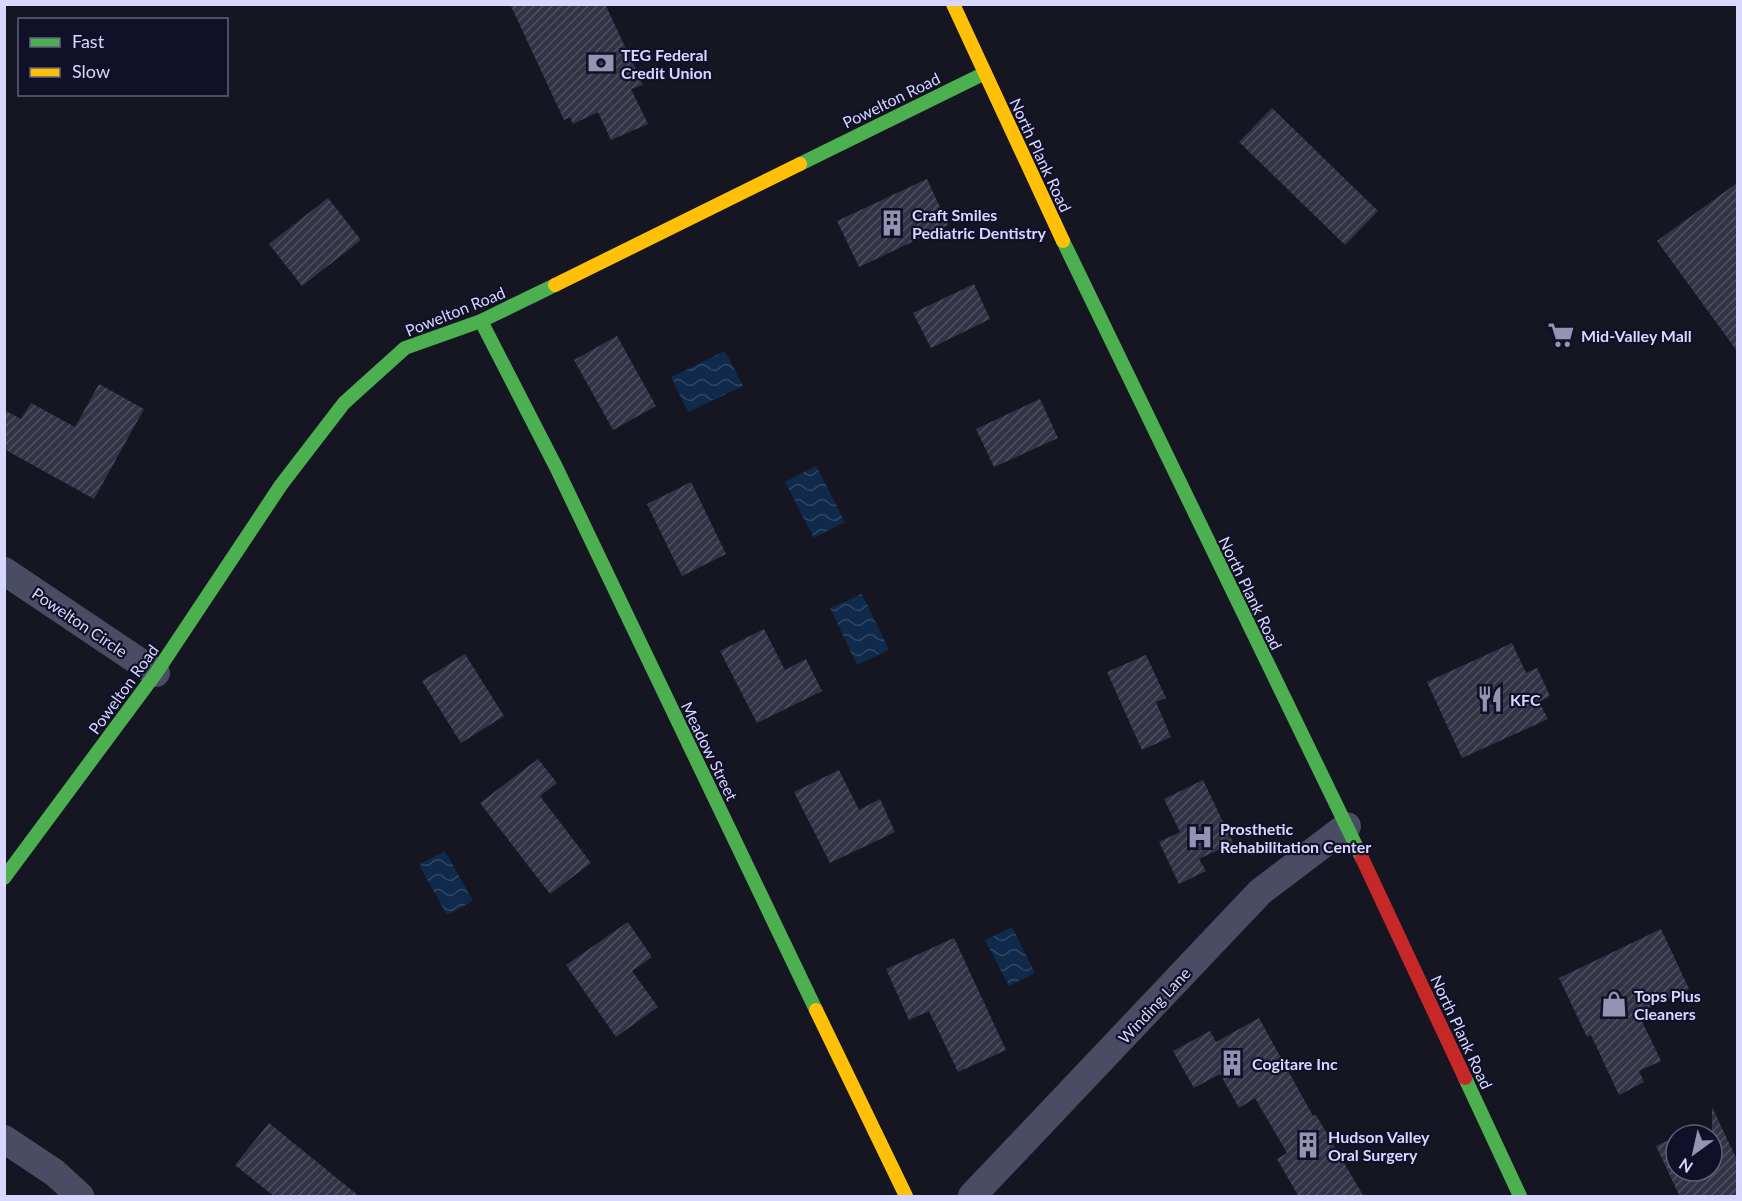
<svg xmlns="http://www.w3.org/2000/svg" width="1742" height="1201" viewBox="0 0 1742 1201" font-family="Lato,sans-serif">
	<style>
		.water { fill: url(#water-waves) }
		.building { fill: url(#building-hatch) }
		.lines { fill: none; stroke-linecap: round; stroke-linejoin: round }
		.street { stroke: #4a4c64; stroke-width: 28 }
		.fast { stroke: #4caf50; stroke-width: 14 }
		.slow { stroke: #ffc107; stroke-width: 14 }
		.jam { stroke: #c62828; stroke-width: 14 }
		.labels { text-anchor: middle; dominant-baseline: central; stroke-width: 4.5; stroke-linejoin: round; paint-order: stroke }
		.poi-label { font-size: 16px; font-weight: bold; fill: #d8d7ff; stroke: #111029; text-anchor: start }
		.street-label { font-size: 16px; fill: #d8d7ff; stroke: #111029 }
	</style>
	<defs>
		<pattern id="water-waves" width="16" height="10" patternUnits="userSpaceOnUse" patternTransform="scale(1.5)"><rect width="16" height="10" fill="#0f2a4a"/><path d="M0 5q4-4 8 0t8 0" fill="none" stroke="#314865"/></pattern>
		<pattern id="building-hatch" width="6" height="6" patternUnits="userSpaceOnUse" patternTransform="scale(1.5)"><rect width="6" height="6" fill="#343345"/><path d="M-1 1l2-2M0 6l6-6M5 7l2-2" fill="none" stroke="#515061"/></pattern>
	</defs>
	<rect width="100%" height="100%" fill="#161623"/>
	<g class="water">
		<polygon points="725,351 743,386 688,412 671,377"/>
		<polygon points="816,466 845,522 814,538 785,482"/>
		<polygon points="862,594 889,650 857,665 830,608"/>
		<polygon points="445,851 473,901 447,915 419,865"/>
		<polygon points="1012,927 1035,973 1009,986 985,940"/>
	</g>
	<g class="building">
		<polygon points="510,4 605,4 643,85 631,89 648,124 611,140 598,112 573,124 570,117 564,120"/>
		<polygon points="1272,108 1378,211 1345,245 1239,142"/>
		<polygon points="927,179 948,225 859,267 837,221"/>
		<polygon points="1737,183 1737,351 1657,241"/>
		<polygon points="328,198 361,240 302,286 269,244"/>
		<polygon points="974,284 990,319 931,348 913,313"/>
		<polygon points="617,336 656,406 613,430 574,360"/>
		<polygon points="99,384 144,409 94,499 4,449 4,410 21,419 31,403 75,427"/>
		<polygon points="1040,399 1058,438 994,467 976,429"/>
		<polygon points="691,482 726,554 682,576 647,504"/>
		<polygon points="764,629 785,670 806,659 822,691 757,723 720,651"/>
		<polygon points="1512,643 1526,673 1537,668 1550,696 1539,702 1548,719 1462,758 1427,682"/>
		<polygon points="465,654 504,716 461,743 422,681"/>
		<polygon points="1146,655 1166,698 1156,702 1171,737 1142,750 1107,672"/>
		<polygon points="538,759 557,783 540,796 591,863 550,894 480,803"/>
		<polygon points="839,770 859,810 880,799 895,832 830,863 794,792"/>
		<polygon points="1203,780 1233,843 1199,859 1206,871 1179,884 1159,842 1180,832 1164,799"/>
		<polygon points="628,922 652,957 632,971 658,1007 616,1037 566,965"/>
		<polygon points="1661,929 1689,989 1638,1013 1661,1061 1639,1071 1644,1082 1619,1095 1591,1035 1587,1037 1559,978"/>
		<polygon points="954,938 1006,1050 958,1072 929,1011 909,1020 886,969"/>
		<polygon points="1259,1018 1313,1116 1316,1115 1364,1197 1299,1197 1277,1159 1287,1153 1255,1098 1239,1108 1220,1074 1194,1088 1173,1051 1210,1031 1216,1042"/>
		<polygon points="1712,1107 1737,1160 1737,1197 1680,1197 1656,1146 1676,1137 1676,1171 1712,1171"/>
		<polygon points="269,1123 360,1197 275,1197 235,1165"/>
	</g>
	<g class="lines">
		<g class="street">
			<polyline points="4,571 156,673"/>
			<polyline points="4,1139 55,1173 80,1196"/>
			<polyline points="972,1196 1260,892 1347,826"/>
		</g>
		<g class="fast">
			<polyline points="800,164 985,73"/>
			<polyline points="1063,241 1362,858"/>
			<polyline points="481,321 556,467 816,1010"/>
			<polyline points="4,878 156,673 281,485 344,403 405,348 481,321 555,285"/>
			<polyline points="1465,1078 1520,1196"/>
		</g>
		<g class="slow">
			<polyline points="953,4 1063,241"/>
			<polyline points="555,285 800,164"/>
			<polyline points="816,1010 906,1196"/>
		</g>
		<polyline class="jam" points="1362,858 1465,1078"/>
	</g>
	<defs>
		<g id="bank-bare" transform="scale(2.07)"><path d="M-6-4H6V4H-6ZM0-2.3a2.3 2.3 0 1 0 0 4.6a2.3 2.3 0 1 0 0-4.6Z" fill="#9493b2" stroke="#111029" stroke-width="2.5" paint-order="stroke"/></g>
		<g id="building-bare" transform="scale(2.07)"><path d="M-4-6H4V6H1V3H-1V6H-4ZM-2.5-4.3h1.7v1.8h-1.7ZM.8-4.3h1.7v1.8H.8ZM-2.5-1h1.7V.8h-1.7ZM.8-1h1.7V.8H.8Z" fill="#9493b2" stroke="#111029" stroke-width="2.5" paint-order="stroke"/></g>
		<g id="supermarket-bare" transform="scale(2.07)"><path d="M-6-5.5h2.5l.6 2H6L4.5 2H-2.5L-4.4-4H-6ZM-1.5 3.2a1.3 1.3 0 1 0 .1 0ZM3 3.2a1.3 1.3 0 1 0 .1 0Z" fill="#9493b2" stroke="#111029" stroke-width="2.5" paint-order="stroke"/></g>
		<g id="restaurant-bare" transform="scale(2.07)"><path d="M-5-6h1v4h1v-4h1v4h1v-4h1v5L-1.5 .5V6h-2V.5L-5-1ZM5-6V6H3V1.5H1.5Q1.5-4 5-6Z" fill="#9493b2" stroke="#111029" stroke-width="2.5" paint-order="stroke"/></g>
		<g id="hospital-bare" transform="scale(2.07)"><path d="M-5-5h3v3.5h4V-5h3V5h-3V1.5h-4V5h-3Z" fill="#9493b2" stroke="#111029" stroke-width="2.5" paint-order="stroke"/></g>
		<g id="shop-bare" transform="scale(2.07)"><path d="M-5-2.5h2.3a2.7 3.5 0 0 1 5.4 0H5L5.5 6h-11ZM-1.5-2.5h3a1.5 2.3 0 0 0-3 0Z" fill="#9493b2" stroke="#111029" stroke-width="2.5" paint-order="stroke"/></g>
	</defs>
	<g fill-rule="evenodd">
		<use href="#bank-bare" x="601" y="63"/>
		<use href="#building-bare" x="892" y="223"/>
		<use href="#supermarket-bare" x="1561" y="335"/>
		<use href="#restaurant-bare" x="1490" y="699"/>
		<use href="#hospital-bare" x="1200" y="837"/>
		<use href="#shop-bare" x="1614" y="1004"/>
		<use href="#building-bare" x="1232" y="1063"/>
		<use href="#building-bare" x="1308" y="1145"/>
	</g>
	<g class="labels">
		<g class="poi-label">
			<text x="621" y="54">TEG Federal<tspan x="621" dy="18">Credit Union</tspan></text>
			<text x="912" y="214">Craft Smiles<tspan x="912" dy="18">Pediatric Dentistry</tspan></text>
			<text x="1581" y="335">Mid-Valley Mall</text>
			<text x="1510" y="699">KFC</text>
			<text x="1220" y="828">Prosthetic<tspan x="1220" dy="18">Rehabilitation Center</tspan></text>
			<text x="1634" y="995">Tops Plus<tspan x="1634" dy="18">Cleaners</tspan></text>
			<text x="1252" y="1063">Cogitare Inc</text>
			<text x="1328" y="1136">Hudson Valley<tspan x="1328" dy="18">Oral Surgery</tspan></text>
		</g>
		<g class="street-label">
			<text transform="translate(891 100) rotate(-26)">Powelton Road</text>
			<text transform="translate(1041 155) rotate(65)">North Plank Road</text>
			<text transform="translate(455 311) rotate(-22)">Powelton Road</text>
			<text transform="translate(1251 593) rotate(64)">North Plank Road</text>
			<text transform="translate(80 622) rotate(34)">Powelton Circle</text>
			<text transform="translate(123 689) rotate(-54)">Powelton Road</text>
			<text transform="translate(710 751) rotate(64)">Meadow Street</text>
			<text transform="translate(1154 1005) rotate(-47)">Winding Lane</text>
			<text transform="translate(1462 1032) rotate(65)">North Plank Road</text>
		</g>
	</g>
	<rect width="1742" height="1201" fill="none" stroke="#d8d7ff" stroke-width="12"/>
	<rect x="18" y="18" width="210" height="78" fill="#111029" stroke="#61607f" stroke-width="1.5"/>
	<rect x="30" y="38" width="30" height="9" fill="#4caf50" stroke="#61607f" stroke-width="1.5"/>
	<text x="72" y="48" font-size="18" fill="#d8d7ff">Fast</text>
	<rect x="30" y="68" width="30" height="9" fill="#ffc107" stroke="#61607f" stroke-width="1.5"/>
	<text x="72" y="78" font-size="18" fill="#d8d7ff">Slow</text>
	<g transform="translate(1694 1153) rotate(213)"><circle r="28" fill="#111029" stroke="#61607f" stroke-width="1.5"/>
	<path d="M0-4.5L10 22L0 15L-10 22Z" fill="#9493b2"/>
	<text y="-9" font-size="16" font-weight="bold" text-anchor="middle" fill="#d8d7ff">N</text>
	</g>
</svg>
